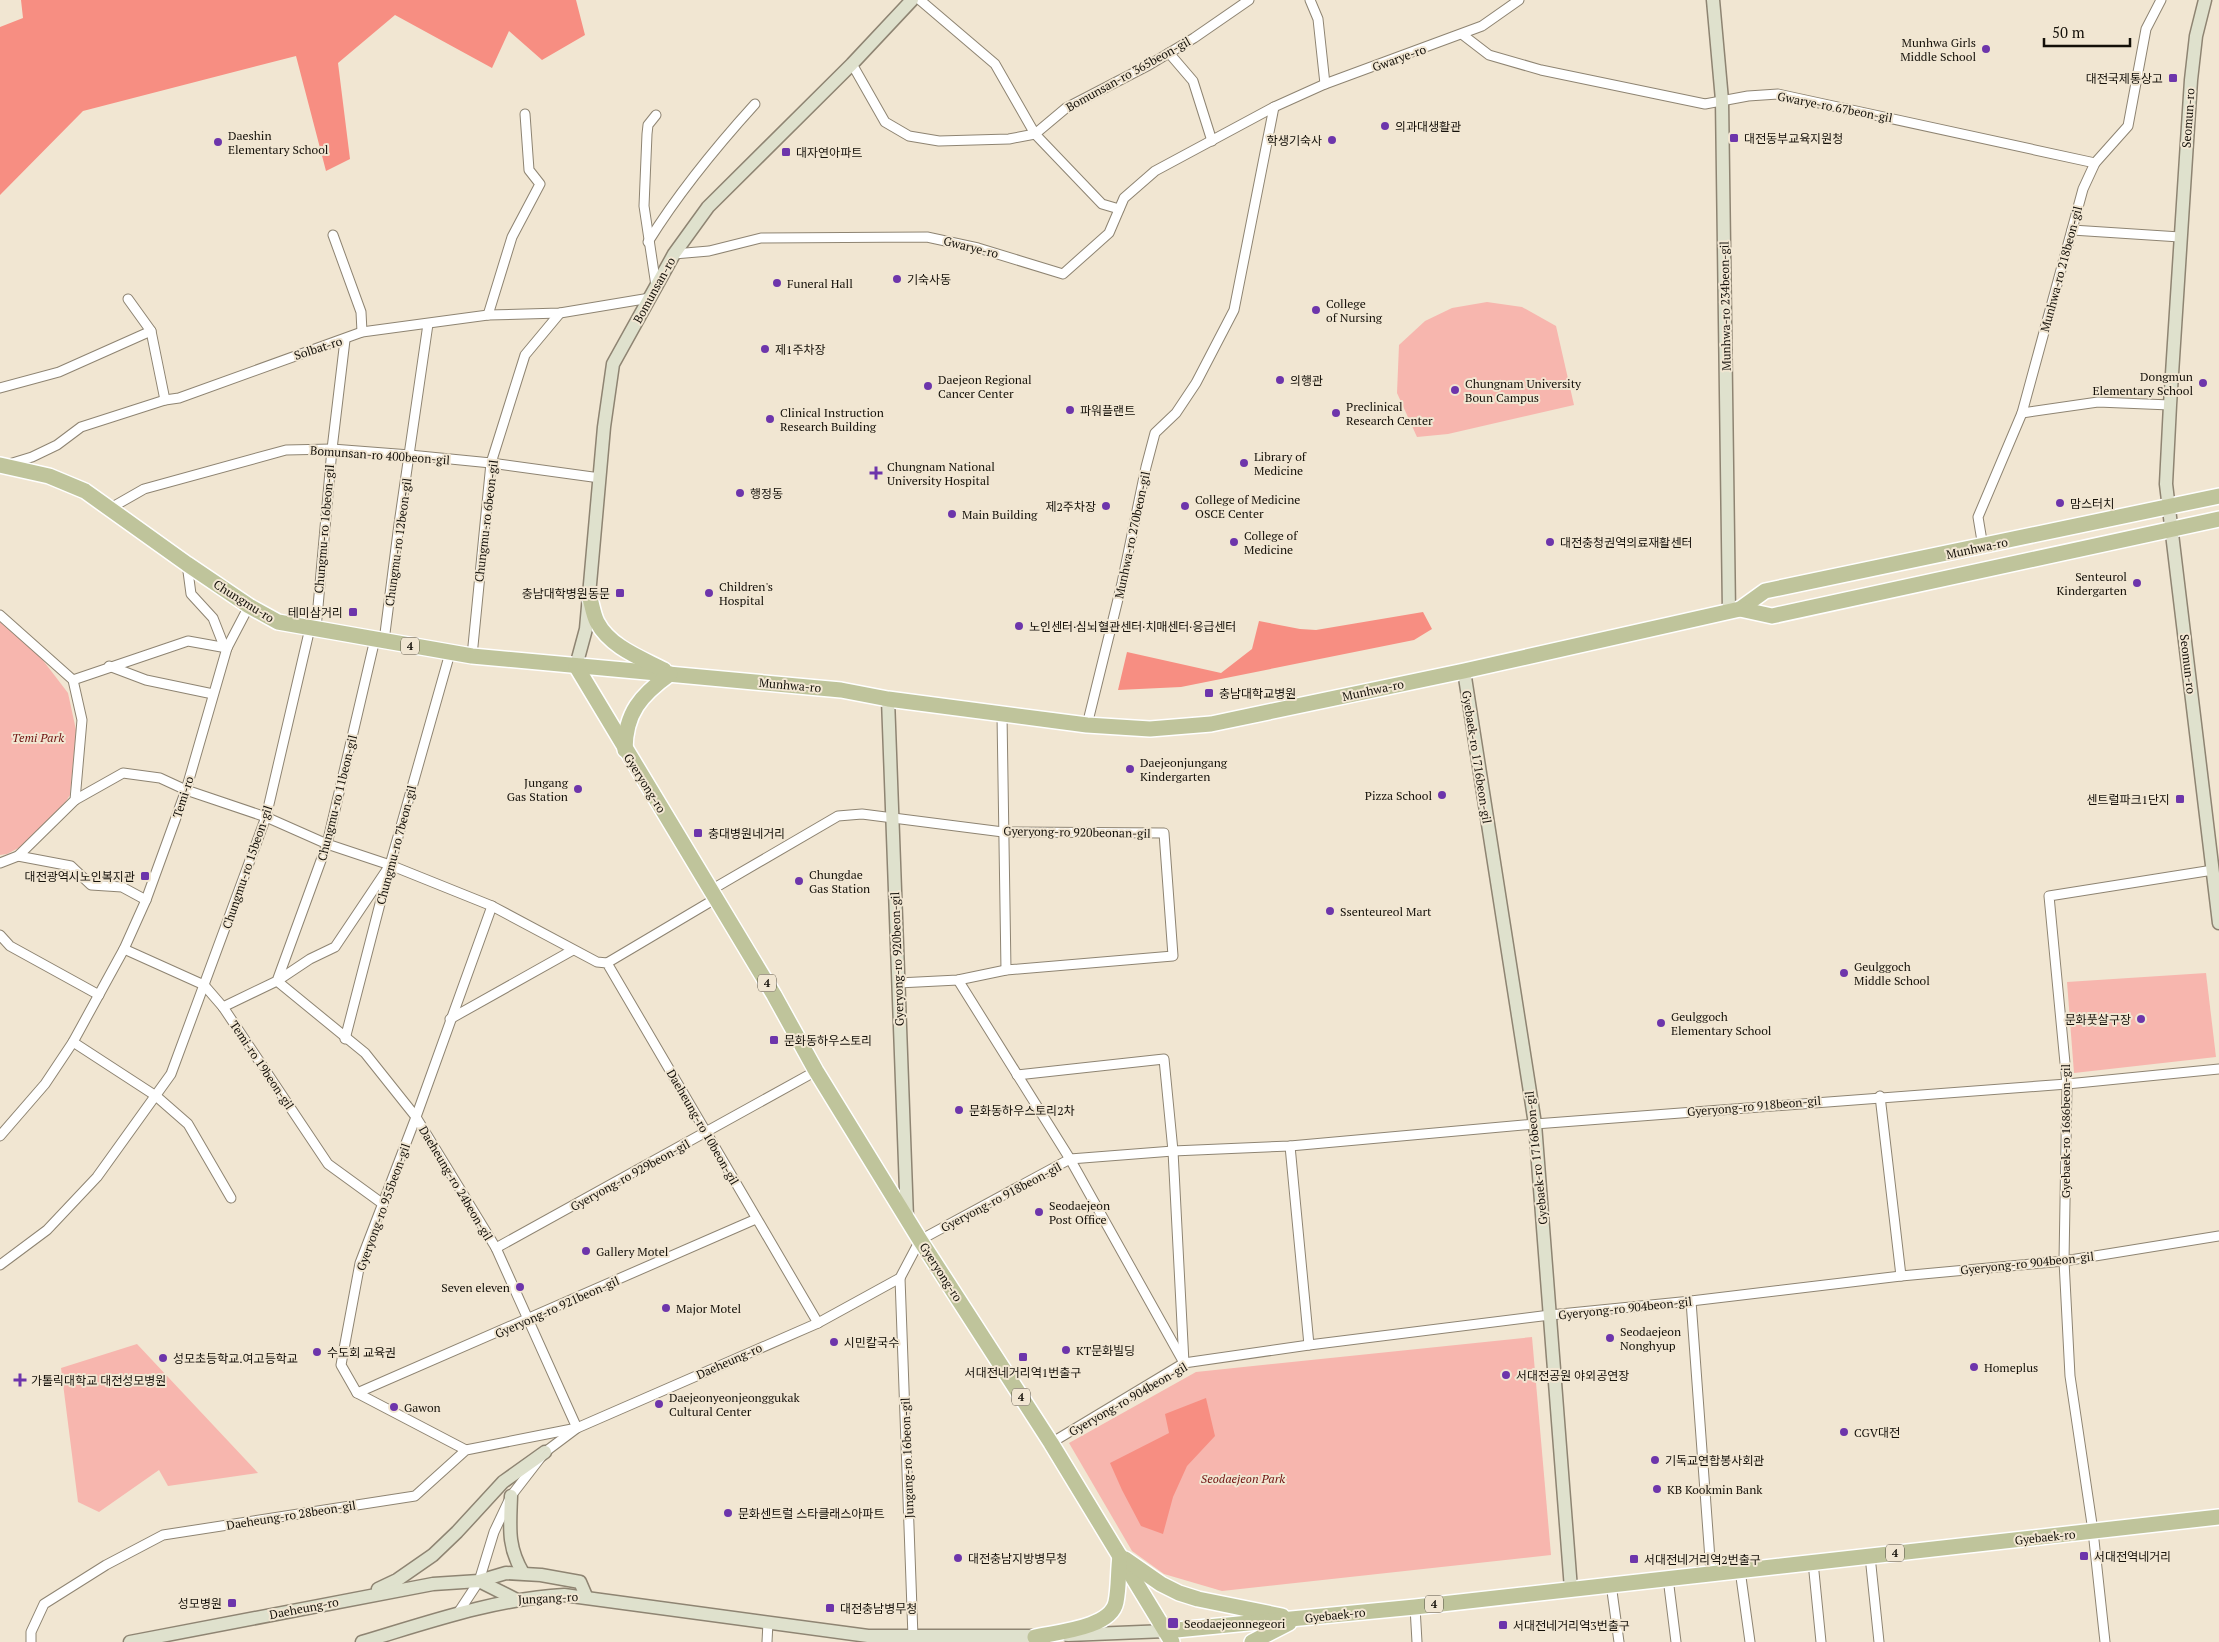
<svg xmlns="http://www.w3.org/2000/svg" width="2219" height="1642" viewBox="0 0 2219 1642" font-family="'PT Serif','Noto Sans KR',serif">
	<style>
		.green { fill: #f7b6ae }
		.forest { fill: #f78e82 }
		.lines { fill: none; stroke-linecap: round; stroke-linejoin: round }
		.street-casing { stroke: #8e8472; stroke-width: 11 }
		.secondary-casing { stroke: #8e8472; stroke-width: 15 }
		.primary-casing { stroke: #fff; stroke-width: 18 }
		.street { stroke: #fff; stroke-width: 9 }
		.secondary { stroke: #dfe1cd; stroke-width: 12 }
		.primary { stroke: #bfc49b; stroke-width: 15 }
		.poi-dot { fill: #6d35ab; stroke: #f1e6d2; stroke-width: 2 }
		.labels { text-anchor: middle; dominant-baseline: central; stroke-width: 4; stroke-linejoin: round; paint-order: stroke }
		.shield { fill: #f1e6d2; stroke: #565045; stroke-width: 1 }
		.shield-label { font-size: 11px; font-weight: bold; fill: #141009 }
		.poi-label { font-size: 12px; fill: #141009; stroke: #f1e6d2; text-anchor: start }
		.street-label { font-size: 12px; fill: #141009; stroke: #f1e6d2 }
		.park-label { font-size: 12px; font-style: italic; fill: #6f1210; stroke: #f1e6d2 }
	</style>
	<rect width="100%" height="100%" fill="#f1e6d2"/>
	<g class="green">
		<polygon points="1487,302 1522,307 1556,326 1574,405 1448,434 1417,437 1397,393 1399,345 1425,321 1452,308"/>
		<polygon points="0,620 32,646 68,693 76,730 70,795 45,834 7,854 0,855"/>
		<polygon points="2206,973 2216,1057 2074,1073 2067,982"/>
		<polygon points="1532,1337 1551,1555 1222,1591 1164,1574 1132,1551 1069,1443 1196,1372"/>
		<polygon points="137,1344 258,1473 168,1486 159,1470 99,1512 78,1502 61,1368"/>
	</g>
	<g class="forest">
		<polygon points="21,0 576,0 585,35 542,60 509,31 492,68 395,15 338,63 350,159 326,171 296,56 83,111 0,195 0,27 23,18"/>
		<polygon points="1423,612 1432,629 1414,640 1181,687 1118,690 1127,652 1221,673 1252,649 1259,621 1300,629 1316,630"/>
		<polygon points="1206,1398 1215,1436 1187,1466 1173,1497 1163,1534 1141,1526 1122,1490 1110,1463 1169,1433 1165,1414"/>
	</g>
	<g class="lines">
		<g class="street-casing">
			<g id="street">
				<polyline points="920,0 995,64 1035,134 1102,204 1119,209"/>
				<polyline points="1310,0 1318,19 1325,84"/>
				<polyline points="1463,35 1489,55 1541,70 1705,104 1748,96 1778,94 2095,163"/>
				<polyline points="1169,53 1193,81 1212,141"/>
				<polyline points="852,64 885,122 909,136 939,141 1009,139 1035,134 1066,108 1149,65 1194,38 1249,0"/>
				<polyline points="2072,230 2180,237"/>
				<polyline points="333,235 361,312 362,332"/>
				<path d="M648,242C679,192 716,147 755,104"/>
				<polyline points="674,254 709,251 761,238 927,237 978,248 1063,274 1109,233 1124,198 1155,171 1274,107 1325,84 1482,26 1519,0"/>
				<polyline points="656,286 644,206 647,134 648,125 656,115"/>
				<polyline points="128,299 151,331 165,400"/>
				<polyline points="488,315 512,237 540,184 529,170 525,114"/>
				<polyline points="0,388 59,372 151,331"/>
				<polyline points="2022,413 2098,402 2170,405"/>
				<polyline points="6,465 32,457 57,445 81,427 165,400 179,398 362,332 488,315 560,313 650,298"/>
				<polyline points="109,509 144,489 286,450 332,449 410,455 491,463 600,478"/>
				<polyline points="1983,547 1978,517 2022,413 2083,189 2095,163 2128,126 2146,29 2161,0"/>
				<polyline points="187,564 191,594 213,618 222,641 227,648"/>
				<polyline points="0,615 73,680 82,720 75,800 18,856 0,863"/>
				<polyline points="316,629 332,449 345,340"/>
				<polyline points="384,641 399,524 428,324"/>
				<polyline points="472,656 491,463 525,355 560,313"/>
				<polyline points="109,666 146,680 213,694"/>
				<polyline points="73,680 188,641 227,648"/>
				<polyline points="1002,715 1006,970"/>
				<polyline points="1087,725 1122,583 1146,467 1155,433 1176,413 1196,383 1234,310 1274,107"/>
				<polyline points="75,800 123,773 160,778 186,790 266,817 327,844 390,865 492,906 597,962 607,963 818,1323"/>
				<polyline points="18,856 71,866 91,885 122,887 146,900"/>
				<polyline points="711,890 838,816 862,814 1003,832 1164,833 1173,956 1006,970 958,980 898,983"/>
				<polyline points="0,935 10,946 99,995"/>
				<polyline points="124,949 204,985 223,1007 328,1164 383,1204"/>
				<polyline points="607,963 715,899"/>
				<polyline points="958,980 1070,1159 1183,1361"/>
				<polyline points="223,1007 277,981 327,844 375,639"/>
				<polyline points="450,1019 573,950"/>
				<polyline points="345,1039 390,865 450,653"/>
				<polyline points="73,1042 156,1096 188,1124 231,1198"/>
				<polyline points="1017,1075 1164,1059 1173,1151 1184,1363"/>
				<polyline points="1880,1096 1901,1276"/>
				<polyline points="0,1136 45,1084 73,1042 124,949 146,900 186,790 227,648 249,606"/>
				<polyline points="1290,1146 1309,1345"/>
				<polyline points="496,1248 816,1071"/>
				<polyline points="0,1265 47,1230 97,1177 171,1074 266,817 310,628"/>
				<polyline points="900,1278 913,1637"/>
				<polyline points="1691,1301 1711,1573"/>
				<polyline points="357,1393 756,1219"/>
				<polyline points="1051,1443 1184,1363 1309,1345 1550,1315 1691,1301 1901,1276 2064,1261 2219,1236"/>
				<polyline points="466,1450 357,1393 341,1365 360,1263 416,1117 492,906"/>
				<polyline points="1870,1556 1879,1642"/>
				<polyline points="1813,1562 1821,1642"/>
				<polyline points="1740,1570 1750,1642"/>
				<polyline points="1668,1578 1676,1642"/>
				<polyline points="1611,1584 1619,1642"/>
				<polyline points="1415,1607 1417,1642"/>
				<polyline points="458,1613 479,1581 494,1532 511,1496 545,1452 577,1428 818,1323 900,1278 920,1240 1070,1159 1173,1151 1290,1146 1535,1124 2067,1084 2219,1069"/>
				<polyline points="31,1642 31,1632 44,1604 106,1565 163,1535 415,1496 466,1450 577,1428 496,1248 416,1117 365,1053 277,981 310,959 335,947 390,865"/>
				<polyline points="767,1642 768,1622"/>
				<polyline points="2105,1642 2093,1531 2070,1376 2064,1261 2067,1084 2049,896 2213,870"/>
			</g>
		</g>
		<g class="secondary-casing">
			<g id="secondary">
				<polyline points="1713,0 1722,100 1729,612"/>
				<polyline points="2205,0 2196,36 2191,80 2170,405 2166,484 2219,923"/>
				<polyline points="576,666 586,629 604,427 613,364 674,254 708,207 852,64 912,0"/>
				<polyline points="1464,671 1535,1124 1571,1589"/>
				<polyline points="888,699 907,1218"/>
				<path d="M511,1496C510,1527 507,1546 523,1573"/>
				<polyline points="479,1581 506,1573 541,1575 580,1582 586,1596"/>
				<polyline points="378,1589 397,1580 433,1555 457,1532 503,1482 545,1452"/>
				<polyline points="1068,1635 1166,1631"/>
				<polyline points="130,1642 433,1584 479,1581 515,1599"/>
				<path d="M362,1642C429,1622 494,1599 564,1595L868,1636H1043"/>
			</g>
		</g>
		<g class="primary-casing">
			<g id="primary">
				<polyline points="0,465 49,476 85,491 187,564 249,606 278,622 472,656 841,690 888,699 1087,725 1150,729 1211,724 1464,671 1740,609 1765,591 2219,496"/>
				<path d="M589,595C592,604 593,614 597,622C610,647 641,658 664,670"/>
				<polyline points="1740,609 1772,616 2219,519"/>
				<polyline points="576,666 774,995 816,1071 920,1240 1051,1443 1172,1642"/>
				<path d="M625,750C625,713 641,695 670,674"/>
				<polyline points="1125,1559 1161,1584 1179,1593 1198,1599 1282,1616"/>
				<polyline points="1166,1631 1415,1607 2219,1517"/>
				<path d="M1035,1637C1057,1632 1111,1628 1116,1602C1119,1587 1118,1571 1120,1556"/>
				<polyline points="1252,1642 1289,1623"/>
			</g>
		</g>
		<use href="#street" class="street"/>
		<use href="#secondary" class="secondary"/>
		<use href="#primary" class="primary"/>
	</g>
	<g class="poi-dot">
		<circle cx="1986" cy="49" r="5"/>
		<rect x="2168" y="73" width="10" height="10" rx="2.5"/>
		<circle cx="1385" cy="126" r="5"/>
		<rect x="1729" y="133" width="10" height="10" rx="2.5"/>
		<circle cx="1332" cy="140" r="5"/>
		<circle cx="218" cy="142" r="5"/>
		<rect x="781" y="147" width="10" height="10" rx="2.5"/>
		<circle cx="897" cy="279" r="5"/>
		<circle cx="777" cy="283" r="5"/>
		<circle cx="1316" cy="310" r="5"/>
		<circle cx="765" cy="349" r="5"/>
		<circle cx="1280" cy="380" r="5"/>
		<circle cx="2203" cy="383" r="5"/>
		<circle cx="928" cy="386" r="5"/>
		<circle cx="1455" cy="390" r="5"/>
		<circle cx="1070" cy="410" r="5"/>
		<circle cx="1336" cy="413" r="5"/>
		<circle cx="770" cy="419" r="5"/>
		<circle cx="1244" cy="463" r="5"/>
		<path d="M873.5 465.5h5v5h5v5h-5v5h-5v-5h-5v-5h5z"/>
		<circle cx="740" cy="493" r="5"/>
		<circle cx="2060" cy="503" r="5"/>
		<circle cx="1106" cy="506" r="5"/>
		<circle cx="1185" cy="506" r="5"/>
		<circle cx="952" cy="514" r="5"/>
		<circle cx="1234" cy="542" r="5"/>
		<circle cx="1550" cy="542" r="5"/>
		<circle cx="2137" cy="583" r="5"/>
		<rect x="615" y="588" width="10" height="10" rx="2.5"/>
		<circle cx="709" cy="593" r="5"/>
		<rect x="348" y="607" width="10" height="10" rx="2.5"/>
		<circle cx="1019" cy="626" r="5"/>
		<rect x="1204" y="688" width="10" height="10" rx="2.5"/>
		<circle cx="1130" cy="769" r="5"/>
		<circle cx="578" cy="789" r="5"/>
		<circle cx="1442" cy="795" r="5"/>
		<rect x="2175" y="794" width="10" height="10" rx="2.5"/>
		<rect x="693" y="828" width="10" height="10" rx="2.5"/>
		<rect x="140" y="871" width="10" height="10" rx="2.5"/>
		<circle cx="799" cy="881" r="5"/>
		<circle cx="1330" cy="911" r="5"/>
		<circle cx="1844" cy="973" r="5"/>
		<circle cx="2141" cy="1019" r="5"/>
		<circle cx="1661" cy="1023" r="5"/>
		<rect x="769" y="1035" width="10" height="10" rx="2.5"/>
		<circle cx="959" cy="1110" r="5"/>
		<circle cx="1039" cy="1212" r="5"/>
		<circle cx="586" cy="1251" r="5"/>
		<circle cx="520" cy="1287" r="5"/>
		<circle cx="666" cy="1308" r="5"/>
		<circle cx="1610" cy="1338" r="5"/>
		<circle cx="834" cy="1342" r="5"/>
		<circle cx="1066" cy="1350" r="5"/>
		<circle cx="317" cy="1352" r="5"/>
		<rect x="1018" y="1352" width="10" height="10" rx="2.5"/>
		<circle cx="163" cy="1358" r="5"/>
		<circle cx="1974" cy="1367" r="5"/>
		<circle cx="1506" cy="1375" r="5"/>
		<path d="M17.5 1372.5h5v5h5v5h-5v5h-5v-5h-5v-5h5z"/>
		<circle cx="659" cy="1404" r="5"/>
		<circle cx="394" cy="1407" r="5"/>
		<circle cx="1844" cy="1432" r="5"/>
		<circle cx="1655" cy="1460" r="5"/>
		<circle cx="1657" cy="1489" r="5"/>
		<circle cx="728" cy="1513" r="5"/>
		<rect x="2079" y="1551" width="10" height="10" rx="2.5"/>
		<circle cx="958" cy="1558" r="5"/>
		<rect x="1629" y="1554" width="10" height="10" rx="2.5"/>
		<rect x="227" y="1598" width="10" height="10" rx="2.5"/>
		<rect x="825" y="1603" width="10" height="10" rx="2.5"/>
		<rect x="1167" y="1617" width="12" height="12" rx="2.5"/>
		<rect x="1498" y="1620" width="10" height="10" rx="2.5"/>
	</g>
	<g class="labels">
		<g class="shield">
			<rect x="401" y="637.5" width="18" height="17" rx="4"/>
			<rect x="758" y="974.5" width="18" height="17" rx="4"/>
			<rect x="1012" y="1388.5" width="18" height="17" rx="4"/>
			<rect x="1886" y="1544.5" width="18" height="17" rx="4"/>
			<rect x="1425" y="1595.5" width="18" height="17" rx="4"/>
		</g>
		<g class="shield-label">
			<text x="410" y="646">4</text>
			<text x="767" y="983">4</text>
			<text x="1021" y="1397">4</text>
			<text x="1895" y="1553">4</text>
			<text x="1434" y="1604">4</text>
		</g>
		<g class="poi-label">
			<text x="1976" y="42" text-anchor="end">Munhwa Girls<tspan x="1976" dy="14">Middle School</tspan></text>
			<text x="2163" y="78" text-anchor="end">대전국제통상고</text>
			<text x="1395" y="126">의과대생활관</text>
			<text x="228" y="135">Daeshin<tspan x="228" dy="14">Elementary School</tspan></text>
			<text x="1744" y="138">대전동부교육지원청</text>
			<text x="1322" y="140" text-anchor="end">학생기숙사</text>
			<text x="796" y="152">대자연아파트</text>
			<text x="907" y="279">기숙사동</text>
			<text x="787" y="283">Funeral Hall</text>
			<text x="1326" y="303">College<tspan x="1326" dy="14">of Nursing</tspan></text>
			<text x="775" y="349">제1주차장</text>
			<text x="2193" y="376" text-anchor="end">Dongmun<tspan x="2193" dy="14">Elementary School</tspan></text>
			<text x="938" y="379">Daejeon Regional<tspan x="938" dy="14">Cancer Center</tspan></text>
			<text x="1290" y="380">의행관</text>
			<text x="1465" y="383">Chungnam University<tspan x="1465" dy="14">Boun Campus</tspan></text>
			<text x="1346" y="406">Preclinical<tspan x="1346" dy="14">Research Center</tspan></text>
			<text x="1080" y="410">파워플랜트</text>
			<text x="780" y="412">Clinical Instruction<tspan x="780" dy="14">Research Building</tspan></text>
			<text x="1254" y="456">Library of<tspan x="1254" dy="14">Medicine</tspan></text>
			<text x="887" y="466">Chungnam National<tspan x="887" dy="14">University Hospital</tspan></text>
			<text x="750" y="493">행정동</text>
			<text x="1195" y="499">College of Medicine<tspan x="1195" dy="14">OSCE Center</tspan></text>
			<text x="2070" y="503">맘스터치</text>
			<text x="1096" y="506" text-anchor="end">제2주차장</text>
			<text x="962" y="514">Main Building</text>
			<text x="1244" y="535">College of<tspan x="1244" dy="14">Medicine</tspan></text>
			<text x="1560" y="542">대전충청권역의료재활센터</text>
			<text x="2127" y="576" text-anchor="end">Senteurol<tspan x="2127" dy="14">Kindergarten</tspan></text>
			<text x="719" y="586">Children's<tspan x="719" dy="14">Hospital</tspan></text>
			<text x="610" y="593" text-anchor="end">충남대학병원동문</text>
			<text x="343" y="612" text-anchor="end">테미삼거리</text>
			<text x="1029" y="626">노인센터·심뇌혈관센터·치매센터·응급센터</text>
			<text x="1219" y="693">충남대학교병원</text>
			<text x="1140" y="762">Daejeonjungang<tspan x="1140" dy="14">Kindergarten</tspan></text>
			<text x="568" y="782" text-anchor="end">Jungang<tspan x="568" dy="14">Gas Station</tspan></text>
			<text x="1432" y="795" text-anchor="end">Pizza School</text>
			<text x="2170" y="799" text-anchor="end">센트럴파크1단지</text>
			<text x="708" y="833">충대병원네거리</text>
			<text x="809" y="874">Chungdae<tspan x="809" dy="14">Gas Station</tspan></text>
			<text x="135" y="876" text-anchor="end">대전광역시노인복지관</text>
			<text x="1340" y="911">Ssenteureol Mart</text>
			<text x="1854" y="966">Geulggoch<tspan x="1854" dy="14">Middle School</tspan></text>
			<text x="1671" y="1016">Geulggoch<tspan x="1671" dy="14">Elementary School</tspan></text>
			<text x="2131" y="1019" text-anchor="end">문화풋살구장</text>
			<text x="784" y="1040">문화동하우스토리</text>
			<text x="969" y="1110">문화동하우스토리2차</text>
			<text x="1049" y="1205">Seodaejeon<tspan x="1049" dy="14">Post Office</tspan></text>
			<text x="596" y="1251">Gallery Motel</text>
			<text x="510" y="1287" text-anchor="end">Seven eleven</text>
			<text x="676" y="1308">Major Motel</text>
			<text x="1620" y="1331">Seodaejeon<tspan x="1620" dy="14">Nonghyup</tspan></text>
			<text x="844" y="1342">시민칼국수</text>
			<text x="1076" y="1350">KT문화빌딩</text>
			<text x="327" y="1352">수도회 교육권</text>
			<text x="173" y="1358">성모초등학교.여고등학교</text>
			<text x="1984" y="1367">Homeplus</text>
			<text x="1023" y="1372" text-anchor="middle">서대전네거리역1번출구</text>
			<text x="1516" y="1375">서대전공원 야외공연장</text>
			<text x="31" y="1380">가톨릭대학교 대전성모병원</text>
			<text x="669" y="1397">Daejeonyeonjeonggukak<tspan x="669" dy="14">Cultural Center</tspan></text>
			<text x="404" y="1407">Gawon</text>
			<text x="1854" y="1432">CGV대전</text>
			<text x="1665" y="1460">기독교연합봉사회관</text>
			<text x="1667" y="1489">KB Kookmin Bank</text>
			<text x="738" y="1513">문화센트럴 스타클래스아파트</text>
			<text x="2094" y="1556">서대전역네거리</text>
			<text x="968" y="1558">대전충남지방병무청</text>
			<text x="1644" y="1559">서대전네거리역2번출구</text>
			<text x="222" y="1603" text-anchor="end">성모병원</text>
			<text x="840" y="1608">대전충남병무청</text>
			<text x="1184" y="1623">Seodaejeonnegeori</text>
			<text x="1513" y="1625">서대전네거리역3번출구</text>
		</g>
		<g class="street-label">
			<text transform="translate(1399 58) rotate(-20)">Gwarye-ro</text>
			<text transform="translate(1128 74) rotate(-29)">Bomunsan-ro 365beon-gil</text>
			<text transform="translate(1835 107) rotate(11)">Gwarye-ro 67beon-gil</text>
			<text transform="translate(2188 118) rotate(-86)">Seomun-ro</text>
			<text transform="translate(971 247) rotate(14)">Gwarye-ro</text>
			<text transform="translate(2061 269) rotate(-75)">Munhwa-ro 218beon-gil</text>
			<text transform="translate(654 290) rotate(-61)">Bomunsan-ro</text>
			<text transform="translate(1725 306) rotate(-91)">Munhwa-ro 234beon-gil</text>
			<text transform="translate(318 348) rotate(-18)">Solbat-ro</text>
			<text transform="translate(380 455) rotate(4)">Bomunsan-ro 400beon-gil</text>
			<text transform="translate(486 521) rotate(-83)">Chungmu-ro 6beon-gil</text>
			<text transform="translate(324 529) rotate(-85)">Chungmu-ro 16beon-gil</text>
			<text transform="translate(1132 535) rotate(-78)">Munhwa-ro 270beon-gil</text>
			<text transform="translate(398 542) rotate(-82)">Chungmu-ro 12beon-gil</text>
			<text transform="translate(1977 548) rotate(-12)">Munhwa-ro</text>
			<text transform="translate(244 601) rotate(32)">Chungmu-ro</text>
			<text transform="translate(2188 664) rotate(83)">Seomun-ro</text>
			<text transform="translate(790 685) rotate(5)">Munhwa-ro</text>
			<text transform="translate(1373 690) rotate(-12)">Munhwa-ro</text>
			<text transform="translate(1477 757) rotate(81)">Gyebaek-ro 1716beon-gil</text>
			<text transform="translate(645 783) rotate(58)">Gyeryong-ro</text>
			<text transform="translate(183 797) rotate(-72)">Temi-ro</text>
			<text transform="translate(337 798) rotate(-76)">Chungmu-ro 11beon-gil</text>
			<text transform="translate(1077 832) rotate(1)">Gyeryong-ro 920beonan-gil</text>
			<text transform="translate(396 845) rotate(-75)">Chungmu-ro 7beon-gil</text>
			<text transform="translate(247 867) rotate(-71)">Chungmu-ro 15beon-gil</text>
			<text transform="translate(897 959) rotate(-92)">Gyeryong-ro 920beon-gil</text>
			<text transform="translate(262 1065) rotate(56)">Temi-ro 19beon-gil</text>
			<text transform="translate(1754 1106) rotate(-5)">Gyeryong-ro 918beon-gil</text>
			<text transform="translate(703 1127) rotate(60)">Daeheung-ro 10beon-gil</text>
			<text transform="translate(2065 1131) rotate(-90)">Gyebaek-ro 1686beon-gil</text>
			<text transform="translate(1536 1158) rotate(-96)">Gyebaek-ro 1716beon-gil</text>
			<text transform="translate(630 1175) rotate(-29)">Gyeryong-ro 929beon-gil</text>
			<text transform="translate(456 1183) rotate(59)">Daeheung-ro 24beon-gil</text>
			<text transform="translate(1001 1197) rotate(-28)">Gyeryong-ro 918beon-gil</text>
			<text transform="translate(383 1207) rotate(-70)">Gyeryong-ro 955beon-gil</text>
			<text transform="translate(2027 1263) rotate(-6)">Gyeryong-ro 904beon-gil</text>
			<text transform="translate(941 1272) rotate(57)">Gyeryong-ro</text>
			<text transform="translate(557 1307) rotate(-24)">Gyeryong-ro 921beon-gil</text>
			<text transform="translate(1625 1308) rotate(-6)">Gyeryong-ro 904beon-gil</text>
			<text transform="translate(729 1361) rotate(-24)">Daeheung-ro</text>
			<text transform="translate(1128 1399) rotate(-30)">Gyeryong-ro 904beon-gil</text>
			<text transform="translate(907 1458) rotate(-92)">Jungang-ro 16beon-gil</text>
			<text transform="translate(291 1515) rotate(-9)">Daeheung-ro 28beon-gil</text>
			<text transform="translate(2045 1537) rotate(-6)">Gyebaek-ro</text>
			<text transform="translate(548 1598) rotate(-3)">Jungang-ro</text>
			<text transform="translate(304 1608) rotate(-11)">Daeheung-ro</text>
			<text transform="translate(1335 1615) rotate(-6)">Gyebaek-ro</text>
		</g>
		<g class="park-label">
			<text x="38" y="737">Temi Park</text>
			<text x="1243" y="1478">Seodaejeon Park</text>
		</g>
	</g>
	<path d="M2044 38v8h86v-8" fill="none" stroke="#141009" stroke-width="2.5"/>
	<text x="2052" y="38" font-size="15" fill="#141009" stroke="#f1e6d2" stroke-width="4" paint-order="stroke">50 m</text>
</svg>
